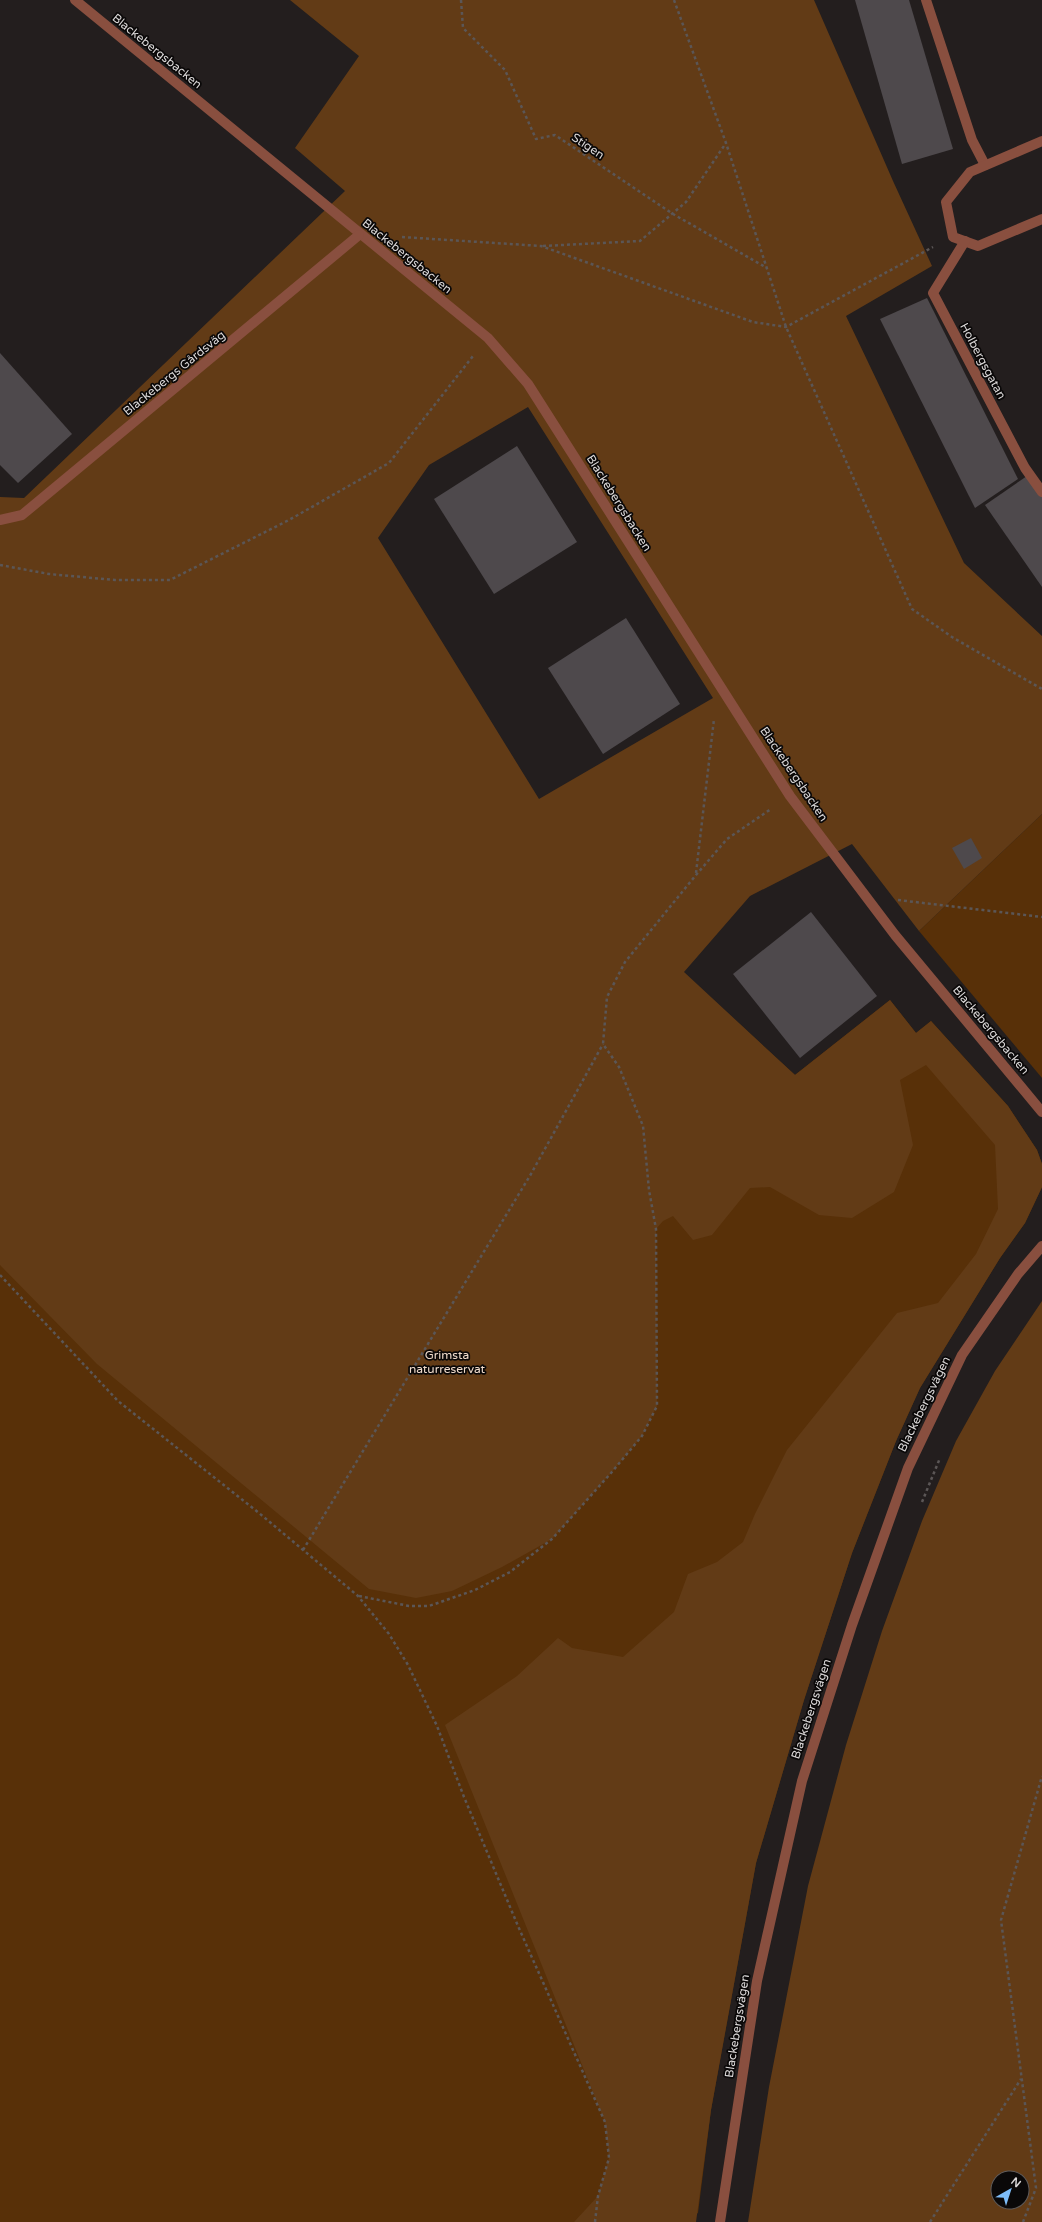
<svg xmlns="http://www.w3.org/2000/svg" width="1042" height="2222" viewBox="0 0 1042 2222" font-family="'Varela Round',sans-serif">
	<style>
		.green { fill: #583008 }
		.forest { fill: #623b16; fill-rule: evenodd }
		.building { fill: #4e494c }
		.lines { fill: none; stroke-linecap: round; stroke-linejoin: round }
		.path { stroke: #5b5656; stroke-width: 2.5; stroke-dasharray: 3 3; stroke-linecap: butt }
		.minor { stroke: #894f3f; stroke-width: 10 }
		.tertiary { stroke: #894f3f; stroke-width: 10 }
		.labels { text-anchor: middle; dominant-baseline: central; stroke-width: 3.5; stroke-linejoin: round; paint-order: stroke }
		.street-label { font-size: 12px; fill: #dbd8d8; stroke: #0a0808 }
		.park-label { font-size: 12px; fill: #f1dccc; stroke: #0a0808 }
	</style>
	<rect width="100%" height="100%" fill="#231e1e"/>
	<g class="green">
		<polygon points="0,553 294,615 795,1075 890,1000 916,1033 931,1021 1008,1106 1037,1150 1042,1164 1042,1187 1025,1223 1000,1258 920,1388 896,1441 852,1553 804,1700 756,1863 711,2110 698,2213 680,2222 0,2222"/>
		<polygon points="1042,814 1042,1078 919,931"/>
	</g>
	<g class="forest">
		<path d="M290,0H814L893,181L932,266L846,316L964,563L1042,636V814L919,931L852,844L750,896L684,972L795,1075L890,1000L916,1033L931,1021L1008,1106L1037,1150L1042,1164V1187L1025,1223L1000,1258L920,1388L896,1441L852,1553L804,1700L756,1863L711,2110L696,2222H574L598,2196L609,2158L605,2122L445,1725L517,1676L558,1638L572,1648L623,1657L674,1612L688,1574L717,1562L743,1542L755,1514L787,1450L897,1313L938,1303L976,1254L998,1209L995,1145L926,1065L900,1080L913,1145L894,1192L852,1218L819,1215L770,1187L750,1188L712,1235L693,1240L673,1216L663,1221L656,1229L657,1406L642,1436L611,1473L552,1539L502,1567L452,1591L416,1598L369,1589L97,1364L0,1265V497L24,498L345,191L295,148L359,56ZM528,407L713,698L539,799L378,538L429,465Z"/>
		<path d="M1042,1301V2222H748L769,2087L808,1886L846,1745L882,1631L922,1521L956,1441L995,1371ZM998,2178H1022V2202H998Z"/>
	</g>
	<g class="building">
		<polygon points="855,0 909,0 953,149 902,164"/>
		<polygon points="927,298 1018,479 975,508 880,319"/>
		<polygon points="0,353 72,434 18,483 0,465"/>
		<polygon points="517,446 577,542 494,594 434,499"/>
		<polygon points="1027,476 1042,497 1042,587 985,505"/>
		<polygon points="626,618 680,704 603,754 548,668"/>
		<polygon points="971,838 982,858 964,869 952,848"/>
		<polygon points="811,912 877,996 800,1058 733,974"/>
	</g>
	<g class="lines">
		<g class="path">
			<polyline points="461,0 463,28 505,70 536,139 555,135 673,214 767,268"/>
			<polyline points="674,0 726,143 786,327 912,609 952,637 1042,689"/>
			<polyline points="402,237 541,246 753,322 786,327 933,247"/>
			<polyline points="543,246 640,241 686,202 726,143"/>
			<polyline points="0,565 49,574 115,580 170,580 289,520 389,463 473,356"/>
			<polyline points="696,873 714,719"/>
			<polyline points="898,900 1042,917"/>
			<polyline points="0,1275 118,1401 259,1513 358,1596 389,1634 408,1665 437,1726 464,1797 518,1926 605,2122 609,2158 598,2196 595,2222"/>
			<polyline points="922,1502 940,1458"/>
			<polyline points="303,1550 531,1174 603,1044"/>
			<polyline points="359,1596 409,1606 429,1606 475,1590 510,1572 552,1539 611,1473 642,1436 657,1406 656,1229 649,1190 643,1126 619,1067 603,1044 607,997 625,962 696,875 727,839 771,809"/>
			<polyline points="930,2222 1021,2079"/>
			<polyline points="1023,2222 1036,2188 1001,1920 1042,1776"/>
		</g>
		<g class="minor">
			<polyline points="75,0 488,338 528,384 790,796 895,935 1042,1112"/>
			<polyline points="926,0 972,140 985,165"/>
			<polyline points="1042,141 970,172 946,202 953,237 978,246 1042,219"/>
			<polyline points="965,241 933,293 1025,468 1042,492"/>
			<polyline points="0,520 22,515 359,235"/>
		</g>
		<polyline class="tertiary" points="720,2222 757,1981 802,1781 852,1625 908,1468 962,1355 1018,1274 1042,1246"/>
	</g>
	<g class="labels">
		<g class="street-label">
			<text transform="translate(157 51) rotate(39)">Blackebergsbacken</text>
			<text transform="translate(588 146) rotate(34)">Stigen</text>
			<text transform="translate(407 256) rotate(39)">Blackebergsbacken</text>
			<text transform="translate(983 361) rotate(62)">Holbergsgatan</text>
			<text transform="translate(174 373) rotate(-39)">Blackebergs Gårdsväg</text>
			<text transform="translate(619 503) rotate(58)">Blackebergsbacken</text>
			<text transform="translate(794 774) rotate(56)">Blackebergsbacken</text>
			<text transform="translate(991 1030) rotate(50)">Blackebergsbacken</text>
			<text transform="translate(924 1404) rotate(-64)">Blackebergsvägen</text>
			<text transform="translate(811 1709) rotate(-72)">Blackebergsvägen</text>
			<text transform="translate(737 2026) rotate(-81)">Blackebergsvägen</text>
		</g>
		<g class="park-label">
			<text x="447" y="1355">Grimsta<tspan x="447" dy="14">naturreservat</tspan></text>
		</g>
	</g>
	<g transform="translate(1010 2190) rotate(39)"><circle r="19" fill="#0a0808" stroke="#5e5b5b"/>
	<path d="M0-3L7 15L0 10L-7 15Z" fill="#7ebdf9"/>
	<text y="-6" font-size="11" font-weight="bold" text-anchor="middle" fill="#dbd8d8">N</text>
	</g>
</svg>
